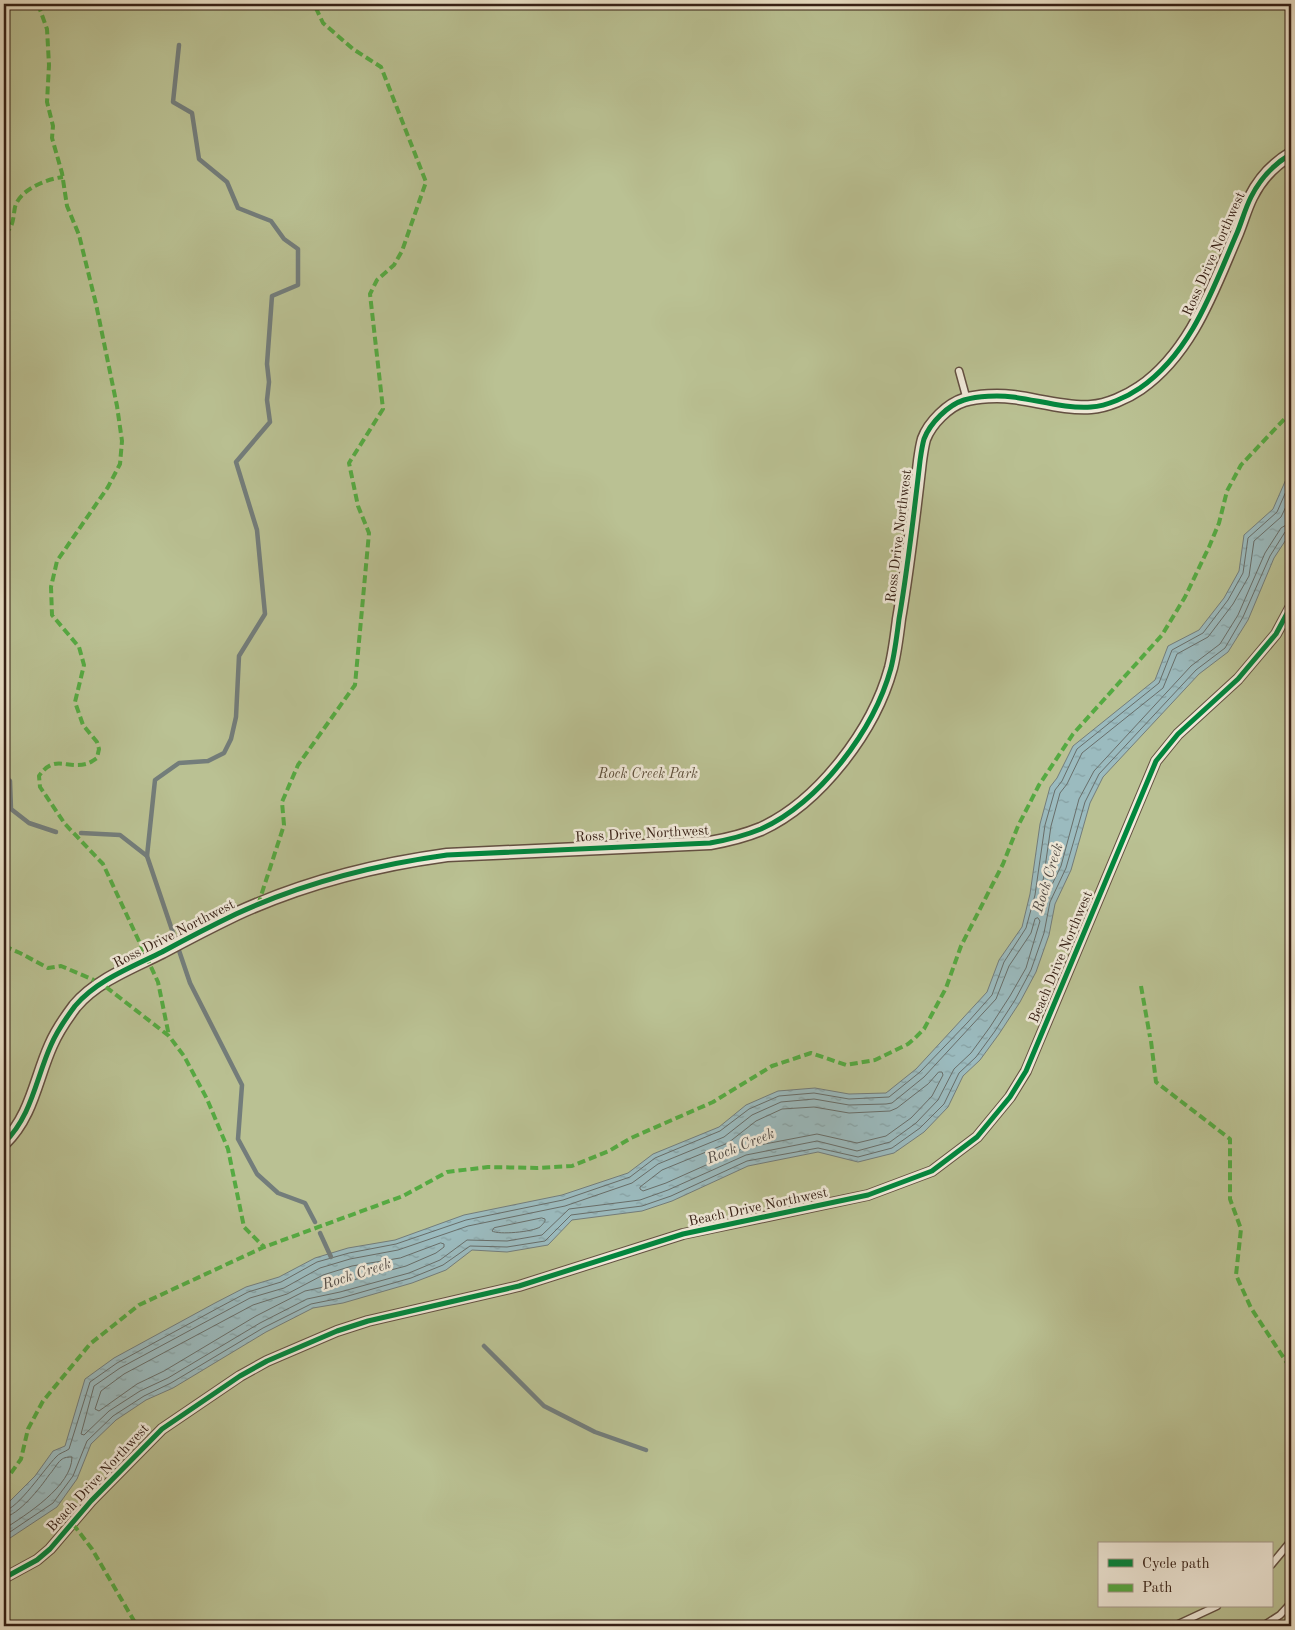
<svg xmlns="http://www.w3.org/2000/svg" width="1295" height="1630" viewBox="0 0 1295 1630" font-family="'Old Standard TT',serif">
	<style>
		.green { fill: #bac193; stroke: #787054; fill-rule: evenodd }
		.water { fill: url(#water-ripples); stroke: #737d7b }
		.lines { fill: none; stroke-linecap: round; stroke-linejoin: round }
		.shore { stroke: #686e6a; stroke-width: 1 }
		.stream { stroke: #737d7b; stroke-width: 4.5 }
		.service-casing { stroke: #635042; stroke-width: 9 }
		.pedestrian-casing { stroke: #635042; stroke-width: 12 }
		.minor-casing { stroke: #635042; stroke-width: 15 }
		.service { stroke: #f1ebdb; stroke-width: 6 }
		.pedestrian { stroke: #f1ebdb; stroke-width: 10 }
		.minor { stroke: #f1ebdb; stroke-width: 12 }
		.quiet { stroke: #55aa42; stroke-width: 4; stroke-dasharray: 8 4; stroke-linecap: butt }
		.cycleway-casing { stroke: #f1ebdb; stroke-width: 8 }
		.cycleway { stroke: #00873e; stroke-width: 5 }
		.labels { text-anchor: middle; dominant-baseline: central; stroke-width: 5; stroke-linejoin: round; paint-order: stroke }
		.street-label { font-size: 14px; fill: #362016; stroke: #f1ebdb }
		.park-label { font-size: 14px; font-style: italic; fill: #5e503c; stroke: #f1ebdb }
		.water-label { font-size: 15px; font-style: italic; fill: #544e49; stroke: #f1ebdb }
	</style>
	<defs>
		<pattern id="water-ripples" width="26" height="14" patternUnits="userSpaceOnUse" patternTransform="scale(1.25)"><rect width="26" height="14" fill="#9bbbbf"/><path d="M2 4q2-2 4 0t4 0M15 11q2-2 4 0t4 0" fill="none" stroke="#86a0a3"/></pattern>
	</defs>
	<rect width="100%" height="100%" fill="#eae0c7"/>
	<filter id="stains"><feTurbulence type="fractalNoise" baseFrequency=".004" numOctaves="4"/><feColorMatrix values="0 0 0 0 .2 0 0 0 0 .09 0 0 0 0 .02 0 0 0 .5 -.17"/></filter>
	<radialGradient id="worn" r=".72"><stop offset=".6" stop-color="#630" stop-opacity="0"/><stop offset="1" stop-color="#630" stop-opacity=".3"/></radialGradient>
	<path class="green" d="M4,4H1291V1626H4ZM1099,1544H1271V1606H1099Z"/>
	<polygon class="water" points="1291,451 1291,532 1274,558 1248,620 1228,652 1199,674 1103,777 1090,803 1071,870 1055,904 1049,935 1036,972 1020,1002 999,1034 980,1060 963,1076 948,1107 924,1132 894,1153 858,1162 818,1152 748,1166 672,1201 642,1211 572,1220 548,1245 507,1252 472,1250 446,1270 412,1283 343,1303 313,1308 266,1332 173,1388 146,1400 116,1420 91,1444 77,1479 57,1507 4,1542 4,1507 35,1476 53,1451 65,1446 85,1379 114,1358 215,1303 246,1287 279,1277 315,1258 348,1248 395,1240 464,1215 562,1195 628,1173 653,1154 719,1127 746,1105 778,1091 815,1088 849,1094 886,1093 916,1069 987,992 999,960 1022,927 1030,894 1040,824 1050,787 1057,778 1073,746 1155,680 1168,646 1199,630 1224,598 1239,571 1244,535 1273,509 1287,477"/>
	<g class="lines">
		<g class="shore">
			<polyline points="1291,496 1281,517 1254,541 1249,576 1233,604 1208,637 1177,654 1163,688 1082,753 1067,784 1060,793 1051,826 1041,895 1042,897 1046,897 1061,866 1079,799 1094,771 1191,666 1220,644 1238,615 1265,553 1281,528 1286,525 1291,524"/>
			<polygon points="1038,918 1040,921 1026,968 1010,996 990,1027 971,1053 954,1069 938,1100 916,1123 890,1142 857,1151 817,1141 746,1155 668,1190 640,1200 569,1209 542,1235 507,1241 467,1240 440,1260 409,1273 340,1292 307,1299 260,1323 168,1378 140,1391 109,1411 84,1435 81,1434 94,1386 120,1368 250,1298 284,1288 320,1268 350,1259 398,1250 468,1226 565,1206 632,1183 658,1164 724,1137 752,1115 781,1102 814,1099 849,1105 886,1104 892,1103 924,1077 996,999 1009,966 1031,933 1035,919"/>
			<polygon points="939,1072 942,1072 943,1075 932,1096 911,1118 886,1136 857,1143 817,1134 744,1148 666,1183 643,1191 640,1189 640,1187 662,1170 728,1143 756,1121 782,1109 814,1107 849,1113 890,1111 897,1108 928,1084"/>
			<path d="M542,1218L545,1219V1221C545,1222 540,1227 540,1227C532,1232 499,1235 492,1231L494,1228Z"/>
			<polygon points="441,1243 444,1244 444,1247 436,1253 406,1266 338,1284 305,1291 256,1316 164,1371 137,1384 99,1411 95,1409 101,1391 124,1374 253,1305 287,1294 323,1275 352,1266 400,1258"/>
			<path d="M4,1511C18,1509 45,1468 56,1457C59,1453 65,1452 69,1449L90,1382L117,1363L218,1308L248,1292L281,1282L317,1262L349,1253L396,1244L466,1220L563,1200L630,1177L655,1158L720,1131L749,1109L779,1096L814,1093L849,1099L889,1097L920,1072L968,1022L992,995L1004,962L1026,928L1035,895L1045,825L1055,790L1062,781L1077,749L1159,683L1172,650L1203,633L1228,600L1243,573L1248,538L1277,512L1291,480"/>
			<path d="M4,1517C18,1516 41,1487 49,1475C53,1471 57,1463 61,1460C64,1457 69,1457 72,1457C72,1486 26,1515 4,1529"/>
			<polyline points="4,1536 53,1503 73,1476 87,1441 113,1416 144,1396 171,1383 263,1328 311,1304 341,1298 411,1278 443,1265 470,1246 507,1247 545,1241 571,1215 642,1206 671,1196 747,1161 818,1148 858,1157 892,1148 920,1128 944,1104 959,1073 976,1057 995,1031 1015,1000 1031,970 1044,933 1050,902 1066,868 1085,802 1099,774 1196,670 1225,648 1243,617 1270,556 1285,532 1291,530"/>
		</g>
		<g class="stream">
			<polyline points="179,45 173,102 192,113 199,159 227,182 238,208 271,221 284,239 298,249 298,285 272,296 267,364 269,382 267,400 270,422 236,462 257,530 265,614 239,656 236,717 231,739 224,753 208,761 179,763 155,780 147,856 190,983 242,1085 238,1139 257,1174 278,1193 305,1203 315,1222"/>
			<polyline points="4,776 10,781 11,809 29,823 56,832"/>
			<polyline points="81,833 120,835 147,856"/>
			<polyline points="320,1233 331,1257"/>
			<polyline points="484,1346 544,1406 595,1432 646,1450"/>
		</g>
		<g class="service-casing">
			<g id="service">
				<polyline points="959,371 967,400"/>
				<polyline points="1271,1565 1291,1541"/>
				<polyline points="1174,1626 1217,1606"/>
				<polyline points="1263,1626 1280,1615 1291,1603"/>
			</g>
		</g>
		<g class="pedestrian-casing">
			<polyline id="pedestrian" points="4,1578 37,1560 50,1549 91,1501 162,1429 240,1376 267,1361 337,1331 368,1321 519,1286 683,1234 868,1195 932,1171 977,1137 1010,1097 1026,1071 1156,761 1178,734 1238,679 1276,634 1291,606"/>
		</g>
		<g class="minor-casing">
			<path id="minor" d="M4,1143C32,1116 36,1078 51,1045C57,1031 66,1018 75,1006C97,980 132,967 162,952C186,939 211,926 236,914C303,883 374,865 447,855L710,843C727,840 744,836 761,829C820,802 874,730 891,668C895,652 897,635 899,619C908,567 914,514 920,461C921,454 922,446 924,439C930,423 948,405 964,400C978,396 998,395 1013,397C1037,400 1067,409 1091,407C1107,406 1127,397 1140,388C1192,352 1213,288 1237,233C1242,221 1245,209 1251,197C1260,179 1274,164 1291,154"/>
		</g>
		<use href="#service" class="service"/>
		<use href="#pedestrian" class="pedestrian"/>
		<use href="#minor" class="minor"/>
		<g class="quiet">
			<path d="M38,4L47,29L49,65L47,102L53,126L52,138L62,173L67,206L79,235L96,304L117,406L122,441L120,464L108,487L57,561L51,587L52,615L79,647L84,665L75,702L83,725L97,742L99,749L97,758C94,760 90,763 86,764C66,769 54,754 39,776L40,787L65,824L103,864L158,982L169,1036"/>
			<path d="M4,234C14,228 13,217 15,207C20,189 47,179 63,177"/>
			<polyline points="258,905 284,825 282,802 298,765 355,685 369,533 358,506 349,463 383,409 370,294 377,280 394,265 402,251 426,182 381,67 353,49 323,23 314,4"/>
			<polyline points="4,946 20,953 48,968 61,966 94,980"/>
			<polyline points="1141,986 1150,1037"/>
			<polyline points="106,987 169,1036 184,1056 207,1099 228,1149 244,1227 264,1247"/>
			<polyline points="1151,1041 1156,1082 1230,1139 1230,1199 1241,1229 1236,1275 1251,1308 1291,1369"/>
			<polyline points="4,1483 21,1459 28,1429 43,1401 90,1344 139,1305 264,1247 403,1196 447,1172 488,1167 537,1168 572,1166 609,1151 631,1138 713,1102 772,1066 811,1053 846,1065 875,1060 908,1044 915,1038 924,1029 946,988 961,946 1003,864 1018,826 1039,785 1073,734 1162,635 1185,597 1209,547 1219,523 1227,491 1241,465 1291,412"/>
			<polyline points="73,1524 92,1549 137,1626"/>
		</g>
		<g class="cycleway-casing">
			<g id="cycleway">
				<path d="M4,1143C32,1116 36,1078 51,1045C57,1031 66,1018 75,1006C97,980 132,967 162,952C186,939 211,926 236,914C303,883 374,865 447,855L710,843C727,840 744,836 761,829C820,802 874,730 891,668C895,652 897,635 899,619C908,567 914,514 920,461C921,454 922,446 924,439C930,423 948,405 964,400C978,396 998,395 1013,397C1037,400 1067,409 1091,407C1107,406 1127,397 1140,388C1192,352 1213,288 1237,233C1242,221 1245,209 1251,197C1260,179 1274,164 1291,154"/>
				<polyline points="4,1578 37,1560 50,1549 91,1501 162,1429 240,1376 267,1361 337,1331 368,1321 519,1286 683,1234 868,1195 932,1171 977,1137 1010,1097 1026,1071 1156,761 1178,734 1238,679 1276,634 1291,606"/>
			</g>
		</g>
		<use href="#cycleway" class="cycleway"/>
	</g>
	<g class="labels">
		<g class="street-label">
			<text transform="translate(1214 254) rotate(-66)">Ross Drive Northwest</text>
			<text transform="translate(899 536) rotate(-83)">Ross Drive Northwest</text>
			<text transform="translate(642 834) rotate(-3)">Ross Drive Northwest</text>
			<text transform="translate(174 934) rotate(-27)">Ross Drive Northwest</text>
			<text transform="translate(1061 957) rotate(-67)">Beach Drive Northwest</text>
			<text transform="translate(758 1207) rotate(-12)">Beach Drive Northwest</text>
			<text transform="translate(98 1478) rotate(-47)">Beach Drive Northwest</text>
		</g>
		<g class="park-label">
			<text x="648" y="774">Rock Creek Park</text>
		</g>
		<g class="water-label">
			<text transform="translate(1049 878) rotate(-73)">Rock Creek</text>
			<text transform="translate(741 1147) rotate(-22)">Rock Creek</text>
			<text transform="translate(357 1275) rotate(-18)">Rock Creek</text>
		</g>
	</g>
	<rect width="1295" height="1630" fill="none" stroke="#eae0c7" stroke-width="20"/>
	<rect x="5" y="5" width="1285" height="1620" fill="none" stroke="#362016" stroke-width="2.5"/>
	<rect x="10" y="10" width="1275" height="1610" fill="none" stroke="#362016"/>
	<rect x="1098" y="1542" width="175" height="65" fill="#f1ebdb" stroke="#a69a8c"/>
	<rect x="1108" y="1559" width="25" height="8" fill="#00873e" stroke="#a69a8c"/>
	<text x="1142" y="1568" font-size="15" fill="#362016">Cycle path</text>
	<rect x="1108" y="1584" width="25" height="8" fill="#55aa42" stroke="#a69a8c"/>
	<text x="1142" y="1592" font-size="15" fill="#362016">Path</text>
	<rect width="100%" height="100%" filter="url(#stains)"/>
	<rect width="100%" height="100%" fill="url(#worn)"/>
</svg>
